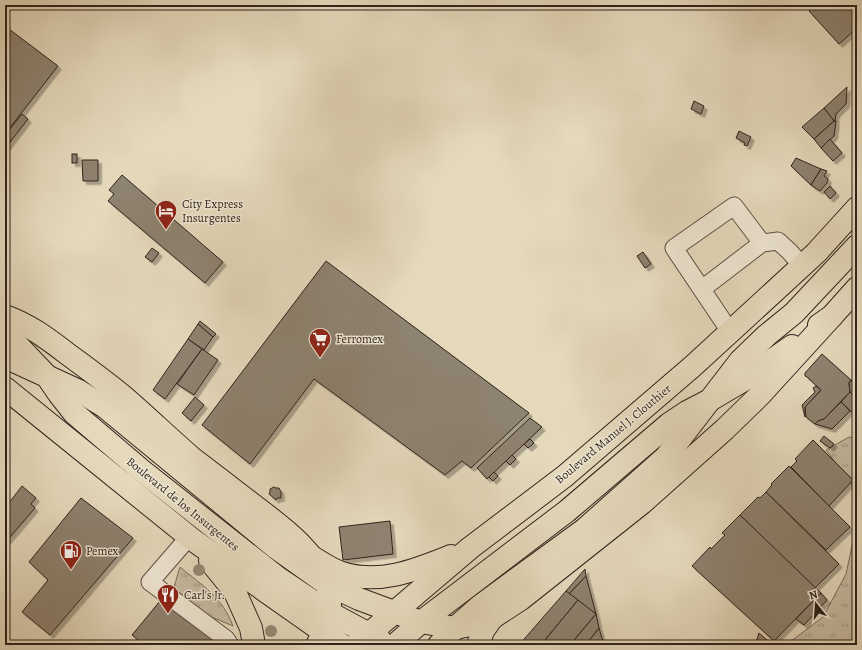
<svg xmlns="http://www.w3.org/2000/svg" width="862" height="650" viewBox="0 0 862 650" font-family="Alegreya,serif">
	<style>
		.grass { fill: url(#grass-tufts); stroke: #7b6e5e }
		.building { fill: #8e826f; stroke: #30231c; filter: url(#shadow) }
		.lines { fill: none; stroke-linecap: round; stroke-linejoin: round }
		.minor-casing { stroke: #5d5044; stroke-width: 19 }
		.major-casing { stroke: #30231c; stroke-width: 24 }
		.minor { stroke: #eee6d3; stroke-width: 17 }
		.major { stroke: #e5d9bc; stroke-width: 22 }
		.tree { fill: #968a76 }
		.labels { text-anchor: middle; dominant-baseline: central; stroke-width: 3; stroke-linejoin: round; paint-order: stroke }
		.poi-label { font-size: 12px; fill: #30231c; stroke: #eee6d3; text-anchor: start }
		.street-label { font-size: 12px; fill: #30231c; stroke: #eee6d3 }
	</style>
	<defs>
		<pattern id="grass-tufts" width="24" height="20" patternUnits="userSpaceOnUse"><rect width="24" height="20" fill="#c6baa1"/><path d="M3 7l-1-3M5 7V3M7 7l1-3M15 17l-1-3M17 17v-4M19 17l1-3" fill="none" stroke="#a19782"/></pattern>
		<filter id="shadow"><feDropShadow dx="3.5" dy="3.5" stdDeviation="0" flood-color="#0004"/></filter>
	</defs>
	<rect width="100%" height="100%" fill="#e5d9bc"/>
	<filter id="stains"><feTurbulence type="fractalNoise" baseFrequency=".005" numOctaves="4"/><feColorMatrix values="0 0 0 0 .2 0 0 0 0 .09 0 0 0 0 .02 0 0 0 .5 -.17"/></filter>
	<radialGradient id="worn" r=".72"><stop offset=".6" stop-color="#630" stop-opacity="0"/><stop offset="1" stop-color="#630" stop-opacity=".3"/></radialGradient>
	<g class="grass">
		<polygon points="849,437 857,439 857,507 852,485 826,450"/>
		<polygon points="857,522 857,645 786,645 823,617 846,574"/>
		<path d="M180,567C203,586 222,597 233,626L195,610L177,592L174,587Z"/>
	</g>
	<g class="building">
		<polygon points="815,5 857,5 857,28 839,44 809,11"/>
		<polygon points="5,26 58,66 5,134"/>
		<polygon points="847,87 846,104 836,114 835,121 834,121 824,108"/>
		<polygon points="694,101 704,106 701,114 691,109"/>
		<polygon points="824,108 834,121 814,139 802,127"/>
		<polygon points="22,114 28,119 11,141 5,135"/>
		<polygon points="834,121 836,121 834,136 821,148 814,139"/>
		<polygon points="739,131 751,137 747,146 744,145 745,143 736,138"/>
		<polygon points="5,135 11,141 5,149"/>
		<polygon points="830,139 842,153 833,161 821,148"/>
		<rect x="72" y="154" width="5" height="9"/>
		<polygon points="796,158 821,169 811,185 791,166"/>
		<polygon points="82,160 98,160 98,181 83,181"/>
		<polygon points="821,169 827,171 824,176 828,179 827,183 820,191 811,185"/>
		<polygon points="122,175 223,262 205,283 108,201 114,194 109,190"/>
		<polygon points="830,186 836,193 830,199 824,192"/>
		<polygon points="152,248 159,253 152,262 145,257"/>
		<polygon points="643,252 651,264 645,268 637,256"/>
		<polygon points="326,261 529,413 471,468 462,461 445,475 314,379 250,464 202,425"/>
		<polygon points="200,321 216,334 213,337 198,324"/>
		<polygon points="198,324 213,337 204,350 188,339"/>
		<polygon points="188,339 202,349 165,399 153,390"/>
		<polygon points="202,349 218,360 194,395 177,384"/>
		<polygon points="822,354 851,380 849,383 850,392 824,419 818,421 815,424 806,417 805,407 821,390 807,377 805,376 805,373"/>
		<polygon points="851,380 857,385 857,399 850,392 849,383"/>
		<polygon points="816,386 821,390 805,407 805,417 802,405 815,392 813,388"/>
		<polygon points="850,392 857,399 857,417 841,402"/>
		<polygon points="195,397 204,405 191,421 182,413"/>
		<polygon points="841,402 850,411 832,429 815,424 818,421 824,419"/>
		<polygon points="530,418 542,427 487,479 477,468"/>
		<polygon points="824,436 834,444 830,448 820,441"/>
		<polygon points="530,439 534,443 528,448 524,444"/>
		<polygon points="813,440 853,480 829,506 791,467 797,461 795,459"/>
		<polygon points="512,455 516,459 510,465 506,461"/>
		<polygon points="789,466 850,527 826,550 766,492 772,485 771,484"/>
		<polygon points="494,472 498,476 493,481 489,477"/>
		<polygon points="22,486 36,498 31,504 35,508 5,543 5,508"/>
		<polygon points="274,487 276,488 279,488 281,492 281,498 277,498 276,500 269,494 270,492 270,489"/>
		<polygon points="766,492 839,564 815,588 740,515 758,497 760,498"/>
		<polygon points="81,498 133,538 50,635 22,612 48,580 29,562"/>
		<polygon points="740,515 821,593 774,641 692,566 710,547 711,549 725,535 722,533"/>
		<polygon points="390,521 393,554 343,560 339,527"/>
		<polygon points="585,569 586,576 569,594 566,591"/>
		<polygon points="586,576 596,614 569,594"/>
		<polygon points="566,591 578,600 541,645 519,645"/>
		<polygon points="821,593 827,600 804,625 796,619"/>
		<polygon points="165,595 223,645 144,645 132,635"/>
		<polygon points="578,600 596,614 570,645 541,645"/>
		<polygon points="596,614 599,628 586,645 570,645"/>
		<polygon points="599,628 604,645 592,645 588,642"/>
		<polygon points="759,633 773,645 755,645"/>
	</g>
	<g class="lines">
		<g class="minor-casing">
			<g id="minor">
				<polyline points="702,289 762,243 778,241 790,252 802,266"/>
				<polyline points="731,333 674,248 734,206 762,243"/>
				<polyline points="189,537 150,582 226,639 230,645"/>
			</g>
		</g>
		<g class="major-casing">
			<g id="major">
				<path d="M5,316C30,325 48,339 69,355C88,369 106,382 124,397C147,417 169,438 192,458C212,473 232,489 252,504C279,525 316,550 327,585C334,607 328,626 317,645"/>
				<polyline points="819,325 832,316 857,288"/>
				<polyline points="5,332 46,375 59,394 74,413 141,470 278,578 330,613 380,640"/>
				<polyline points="5,357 79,391 105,407 275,547 327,584 359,599 421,622 455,628 471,625 492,618 521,599 642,503 725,429 759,396 832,316"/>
				<polyline points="5,388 193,540 342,645"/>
				<path d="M312,557C322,563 332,570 342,573C380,585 416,570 451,556"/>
				<polyline points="210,561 235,592 251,628 254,645"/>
				<polyline points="356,645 470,548 565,476 693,366 816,253 857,208"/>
				<polyline points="395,645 421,622 567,511 669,424 687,412 710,400 744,380 792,346"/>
				<polyline points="439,645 455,628 480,606 585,529 666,457 740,361 767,335 794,313 857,246"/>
				<polyline points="478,645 483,631 492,618"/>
			</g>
		</g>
		<use href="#minor" class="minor"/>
		<use href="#major" class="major"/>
	</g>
	<g class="tree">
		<circle cx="199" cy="570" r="6"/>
		<circle cx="271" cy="631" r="6"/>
	</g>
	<defs>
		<g id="hotel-pin" transform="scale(1.15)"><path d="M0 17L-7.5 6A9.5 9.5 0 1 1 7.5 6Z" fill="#8f2418" stroke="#eee6d3"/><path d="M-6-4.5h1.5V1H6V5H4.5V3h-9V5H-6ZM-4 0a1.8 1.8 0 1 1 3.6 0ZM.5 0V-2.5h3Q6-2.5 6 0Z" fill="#fff"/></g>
		<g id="supermarket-pin" transform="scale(1.15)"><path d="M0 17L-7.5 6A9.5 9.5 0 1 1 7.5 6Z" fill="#8f2418" stroke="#eee6d3"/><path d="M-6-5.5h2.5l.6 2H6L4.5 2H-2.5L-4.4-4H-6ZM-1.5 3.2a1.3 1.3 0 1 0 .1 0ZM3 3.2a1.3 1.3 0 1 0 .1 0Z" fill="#fff"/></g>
		<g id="fuel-pin" transform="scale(1.15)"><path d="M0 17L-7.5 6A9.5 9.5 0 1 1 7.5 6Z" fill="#8f2418" stroke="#eee6d3"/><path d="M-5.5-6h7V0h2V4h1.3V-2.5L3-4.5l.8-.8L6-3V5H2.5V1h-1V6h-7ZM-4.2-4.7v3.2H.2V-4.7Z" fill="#fff"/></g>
		<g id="restaurant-pin" transform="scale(1.15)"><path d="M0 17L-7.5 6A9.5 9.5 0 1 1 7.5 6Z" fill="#8f2418" stroke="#eee6d3"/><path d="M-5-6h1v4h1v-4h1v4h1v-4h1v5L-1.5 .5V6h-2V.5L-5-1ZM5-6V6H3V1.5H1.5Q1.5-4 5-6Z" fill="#fff"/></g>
	</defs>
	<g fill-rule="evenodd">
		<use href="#hotel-pin" x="166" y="211"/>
		<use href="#supermarket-pin" x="320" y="339"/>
		<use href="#fuel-pin" x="71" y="551"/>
		<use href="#restaurant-pin" x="168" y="595"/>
	</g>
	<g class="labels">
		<g class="poi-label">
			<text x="182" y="204">City Express<tspan x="182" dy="14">Insurgentes</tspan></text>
			<text x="336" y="339">Ferromex</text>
			<text x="86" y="551">Pemex</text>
			<text x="184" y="595">Carl's Jr.</text>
		</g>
		<g class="street-label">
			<text transform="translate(613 434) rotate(-40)">Boulevard Manuel J. Clouthier</text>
			<text transform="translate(183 504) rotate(39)">Boulevard de los Insurgentes</text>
		</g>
	</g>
	<rect width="862" height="650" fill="none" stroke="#e5d9bc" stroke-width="20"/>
	<rect x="6" y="6" width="850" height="638" fill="none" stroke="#30231c" stroke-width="2"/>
	<rect x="10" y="10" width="842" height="630" fill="none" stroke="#30231c"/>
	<g transform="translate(816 604) rotate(343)" stroke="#eee6d3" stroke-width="3" paint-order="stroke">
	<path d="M0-3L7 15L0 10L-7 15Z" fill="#30231c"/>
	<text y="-6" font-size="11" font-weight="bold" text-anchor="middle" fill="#30231c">N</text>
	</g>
	<rect width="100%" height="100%" filter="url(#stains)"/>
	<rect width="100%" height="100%" fill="url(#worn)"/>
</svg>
